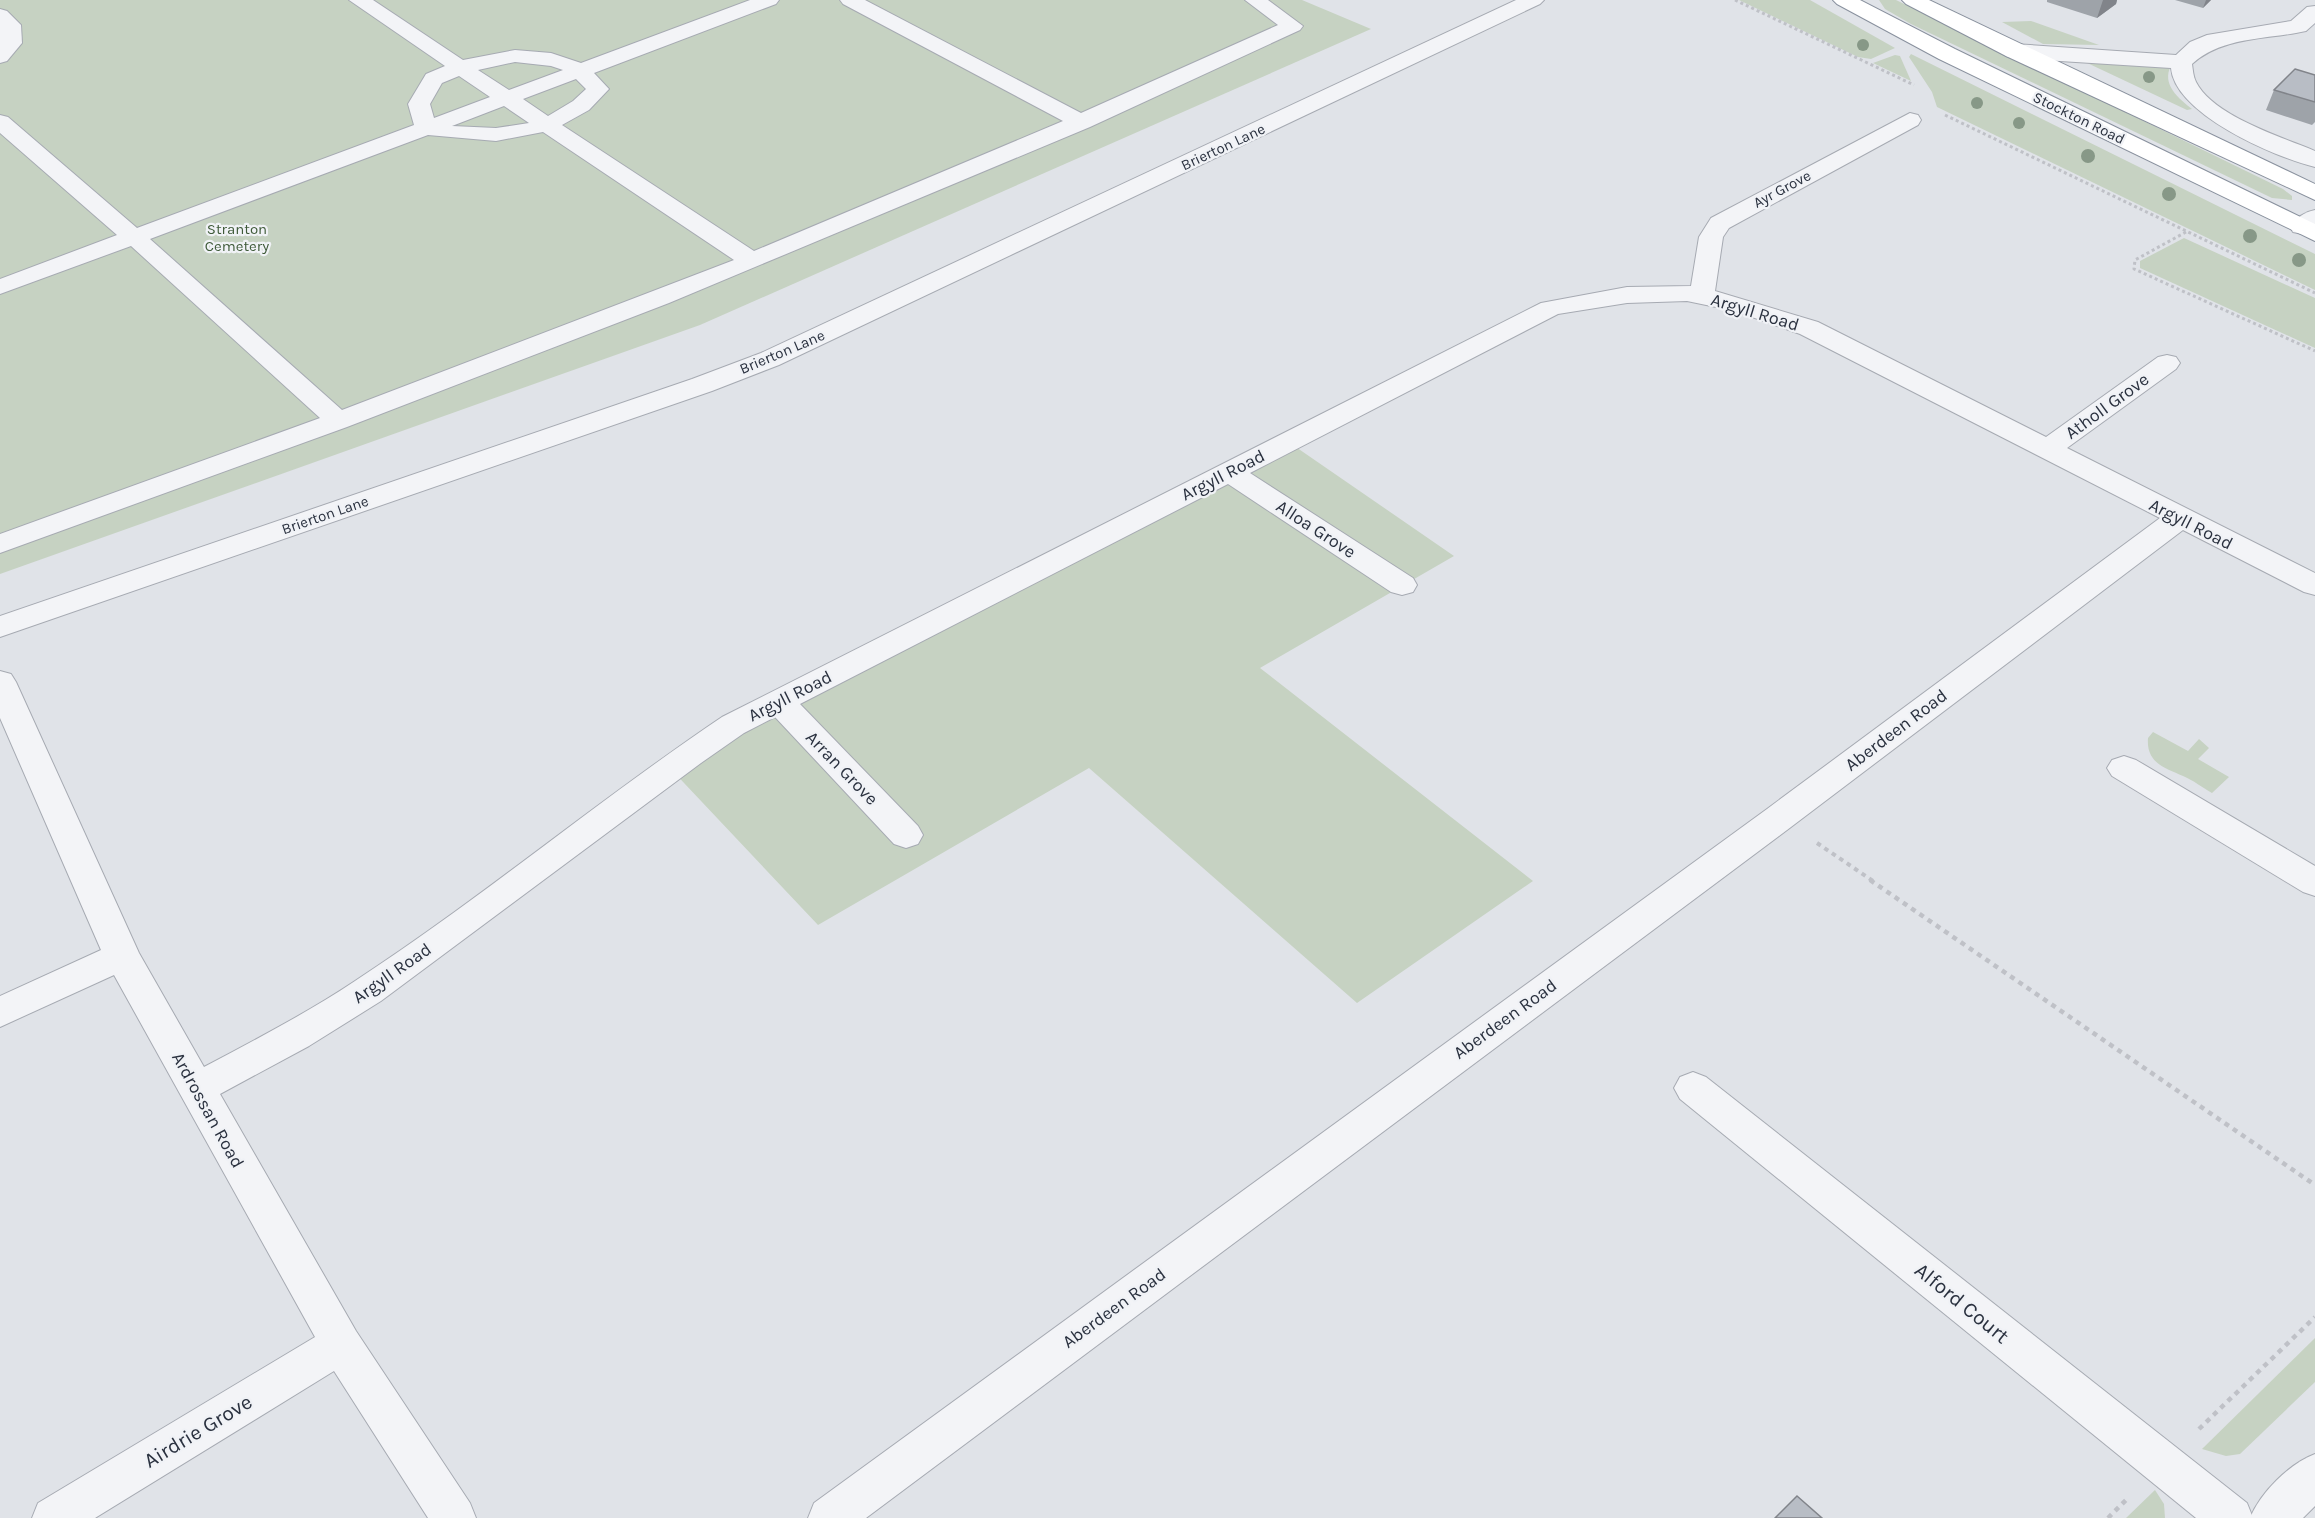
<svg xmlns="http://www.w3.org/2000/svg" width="2315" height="1518" viewBox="0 0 2315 1518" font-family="Karla,sans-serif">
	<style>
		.green { fill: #c6d2c2 }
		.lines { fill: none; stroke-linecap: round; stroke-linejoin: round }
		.service-casing { stroke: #a6aab2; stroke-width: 2 }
		.minor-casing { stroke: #a6aab2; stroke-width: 2 }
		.tertiary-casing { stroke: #a6aab2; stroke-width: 2 }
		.trunk-casing { stroke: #89919e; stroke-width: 2 }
		.path-far2 { stroke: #bfc1c7; stroke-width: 3; stroke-dasharray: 3 3; stroke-linecap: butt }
		.path-far1 { stroke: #bfc1c7; stroke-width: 4; stroke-dasharray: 4.5 4.5; stroke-linecap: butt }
		.path { stroke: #bfc1c7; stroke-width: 4.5; stroke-dasharray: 5 5; stroke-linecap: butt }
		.service { fill: #f3f4f7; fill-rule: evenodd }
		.minor { fill: #f3f4f7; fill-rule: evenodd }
		.tertiary { fill: #f3f4f7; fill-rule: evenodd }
		.trunk { fill: #fff; fill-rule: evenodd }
		.tree { fill: #879887 }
		.wall { fill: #9ea3a9 }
		.shaded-wall { fill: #81848a }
		.building { fill: #b8bdc5; stroke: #81848a; stroke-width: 1.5 }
		.labels { text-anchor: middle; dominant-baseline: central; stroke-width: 4.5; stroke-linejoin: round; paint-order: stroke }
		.far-street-label { font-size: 15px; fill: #2a313f; stroke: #f0f2f6 }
		.far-park-label { font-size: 15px; fill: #3e5a38; stroke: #f0f2f6 }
		.street-label { font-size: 18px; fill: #2a313f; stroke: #f0f2f6 }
		.near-street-label { font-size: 21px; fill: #2a313f; stroke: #f0f2f6 }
	</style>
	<rect width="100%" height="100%" fill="#e0e3e8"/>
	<g class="green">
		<polygon points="0,0 1302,0 1371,29 700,325 0,574"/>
		<polygon points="1739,0 1810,0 1895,48 1871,59 1858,57"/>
		<polygon points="1879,0 1896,0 2283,189 2292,196 2292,200 2272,198 1911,24 1885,9"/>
		<polygon points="2031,21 2099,45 2043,44 2002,22"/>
		<polygon points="1911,54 2315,254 2315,290 1937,107 1932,92 1909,57"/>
		<polygon points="1895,55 1900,56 1911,81 1873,63"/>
		<path d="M2083,61L2171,66C2161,84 2179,99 2192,109L2187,110Z"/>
		<polygon points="2184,238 2315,298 2315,348 2140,268 2140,261"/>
		<polygon points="1290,443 1454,556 1260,668 1533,881 1357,1003 1089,768 818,925 668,766"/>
		<path d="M2153,732L2188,751L2199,739L2209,748L2198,759L2229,777L2212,793C2203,788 2193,780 2183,776C2165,768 2146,763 2148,738Z"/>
		<polygon points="2315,1338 2315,1382 2240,1454 2226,1456 2202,1449"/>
		<polygon points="2155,1490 2164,1504 2165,1518 2126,1518"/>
	</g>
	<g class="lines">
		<g class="service-casing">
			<g id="service">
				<path d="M349,0H373L463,60L515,50L551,53L581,63L750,0H779L776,4L594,73L609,89L589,110L562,125L754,251L1063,121L843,4L840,0H865L1081,113L1278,25L1245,0H1268L1303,26L1300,30L1090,127L669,303L347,427L0,553V534L320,418L131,246L0,294V279L117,235L0,133V115L8,117L137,228L414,125L408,104L426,74L445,66ZM515,62L551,66L563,70L509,90L478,70ZM459,76L490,97L434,118L430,104L442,83ZM576,79L586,89L573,101L548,116L523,99ZM504,106L529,123L496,128L452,126ZM543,132L734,260L342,410L150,239L428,135L496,141Z"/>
				<polygon points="0,9 7,11 21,25 22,43 7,61 0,63"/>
			</g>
		</g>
		<g class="minor-casing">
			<g id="minor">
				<path d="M2315,6V23L2306,31C2267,40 2223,36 2192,64C2193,70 2193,76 2196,82C2213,116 2282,137 2315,151V167C2274,157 2175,114 2171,68L2014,58L2006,56L2003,51L2006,46L2014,44L2176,55L2190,42L2207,35L2291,21L2307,7Z"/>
				<path d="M1910,113L1918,115L1921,120L1918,125L1729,228L1723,237L1715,291L1818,322L2046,437L2158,357L2167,355L2176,357L2180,363L2176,369L2067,448L2315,573V595L2304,592L2183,530L1791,827L866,1518H808L814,1503L1767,809L2160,518L1800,334L1735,311L1687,301L1627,303L1558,314L1250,473L1413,578L1417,585L1413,592L1402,595L1391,592L1228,484L800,704L918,826L923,835L918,844L906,848L894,844L775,717L744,733L701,763L381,1001L309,1046L220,1094L356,1331L470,1503L476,1518H428L334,1371L95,1518H32L38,1503L315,1337L114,975L0,1027V996L101,950L0,718V671L11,674L16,682L139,953L204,1067C255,1040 307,1013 355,981C481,899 597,801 722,717L1541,303L1627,287L1691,286L1699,237L1711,218Z"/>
				<path d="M2315,210V229L2302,234L2293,232L2290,227C2296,218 2304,212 2315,210Z"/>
				<polygon points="2124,756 2136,760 2315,866 2315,896 2303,892 2112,776 2107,768 2112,760"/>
				<polygon points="1693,1072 1706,1077 2247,1503 2253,1518 2196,1518 1680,1099 1674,1088 1680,1077"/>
			</g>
		</g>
		<g class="tertiary-casing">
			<g id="tertiary">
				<polygon points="1516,0 1544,0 1540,4 779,365 712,391 0,637 0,616 692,379 761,353"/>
				<path d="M2315,1454V1506L2303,1518H2250C2261,1492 2289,1464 2315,1454Z"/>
			</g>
		</g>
		<g class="trunk-casing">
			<g id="trunk">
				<polygon points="1833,0 1860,0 1955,49 2315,224 2315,241 1939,59 1837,4"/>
				<polygon points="1902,0 1929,0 2315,184 2315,200 2006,56 1906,4"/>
			</g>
		</g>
		<g class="path-far2">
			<polyline points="1735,0 1914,85"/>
			<polyline points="1945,115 2315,293"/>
			<polyline points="2186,232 2135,260 2134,269 2315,351"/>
		</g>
		<polyline class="path-far1" points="1817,843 1873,881"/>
		<g class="path">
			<polyline points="1870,880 2315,1185"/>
			<polyline points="2199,1429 2315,1317"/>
			<polyline points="2108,1518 2127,1499"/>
		</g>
		<use href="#service" class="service"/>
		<use href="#minor" class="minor"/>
		<use href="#tertiary" class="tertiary"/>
		<use href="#trunk" class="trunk"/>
	</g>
	<g class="tree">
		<circle cx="1863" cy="45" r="6"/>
		<circle cx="2149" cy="77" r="6"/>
		<circle cx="1977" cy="103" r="6"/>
		<circle cx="2019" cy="123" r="6"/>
		<circle cx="2088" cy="156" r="7"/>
		<circle cx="2169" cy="194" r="7"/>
		<circle cx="2250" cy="236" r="7"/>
		<circle cx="2299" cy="260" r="7"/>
	</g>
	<g class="wall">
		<polygon points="2047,0 2117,0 2116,4 2097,18 2047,2"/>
		<polygon points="2175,0 2211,0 2203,8"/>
		<polygon points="2315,75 2315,122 2312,125 2266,110 2274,90"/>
	</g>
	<g class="shaded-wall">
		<polygon points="2103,0 2117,0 2116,4 2097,18"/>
		<polygon points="2206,0 2211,0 2203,8"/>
	</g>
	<g class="building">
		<polygon points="2295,69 2315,75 2315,102 2274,90"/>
		<polygon points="1797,1496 1822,1518 1775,1518"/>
	</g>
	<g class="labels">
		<g class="far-street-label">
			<text transform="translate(2079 118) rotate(26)">Stockton Road</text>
			<text transform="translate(1223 147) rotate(-25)">Brierton Lane</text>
			<text transform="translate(1782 189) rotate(-28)">Ayr Grove</text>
			<text transform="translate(782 352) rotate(-23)">Brierton Lane</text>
			<text transform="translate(325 515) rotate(-19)">Brierton Lane</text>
		</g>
		<g class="far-park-label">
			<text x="237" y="229">Stranton<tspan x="237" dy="17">Cemetery</tspan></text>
		</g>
		<g class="street-label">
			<text transform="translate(1755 312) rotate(17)">Argyll Road</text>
			<text transform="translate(2107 406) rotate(-36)">Atholl Grove</text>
			<text transform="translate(1223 475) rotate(-27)">Argyll Road</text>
			<text transform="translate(2191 524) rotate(27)">Argyll Road</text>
			<text transform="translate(1316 529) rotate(33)">Alloa Grove</text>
			<text transform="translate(790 696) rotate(-27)">Argyll Road</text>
			<text transform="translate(1896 730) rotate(-37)">Aberdeen Road</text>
			<text transform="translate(842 768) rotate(46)">Arran Grove</text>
			<text transform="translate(392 973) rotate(-35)">Argyll Road</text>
			<text transform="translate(1505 1019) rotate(-36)">Aberdeen Road</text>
			<text transform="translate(208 1110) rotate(61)">Ardrossan Road</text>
			<text transform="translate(1114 1308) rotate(-36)">Aberdeen Road</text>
		</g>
		<g class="near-street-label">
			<text transform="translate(1962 1303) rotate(39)">Alford Court</text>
			<text transform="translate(198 1431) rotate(-31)">Airdrie Grove</text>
		</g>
	</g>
</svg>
